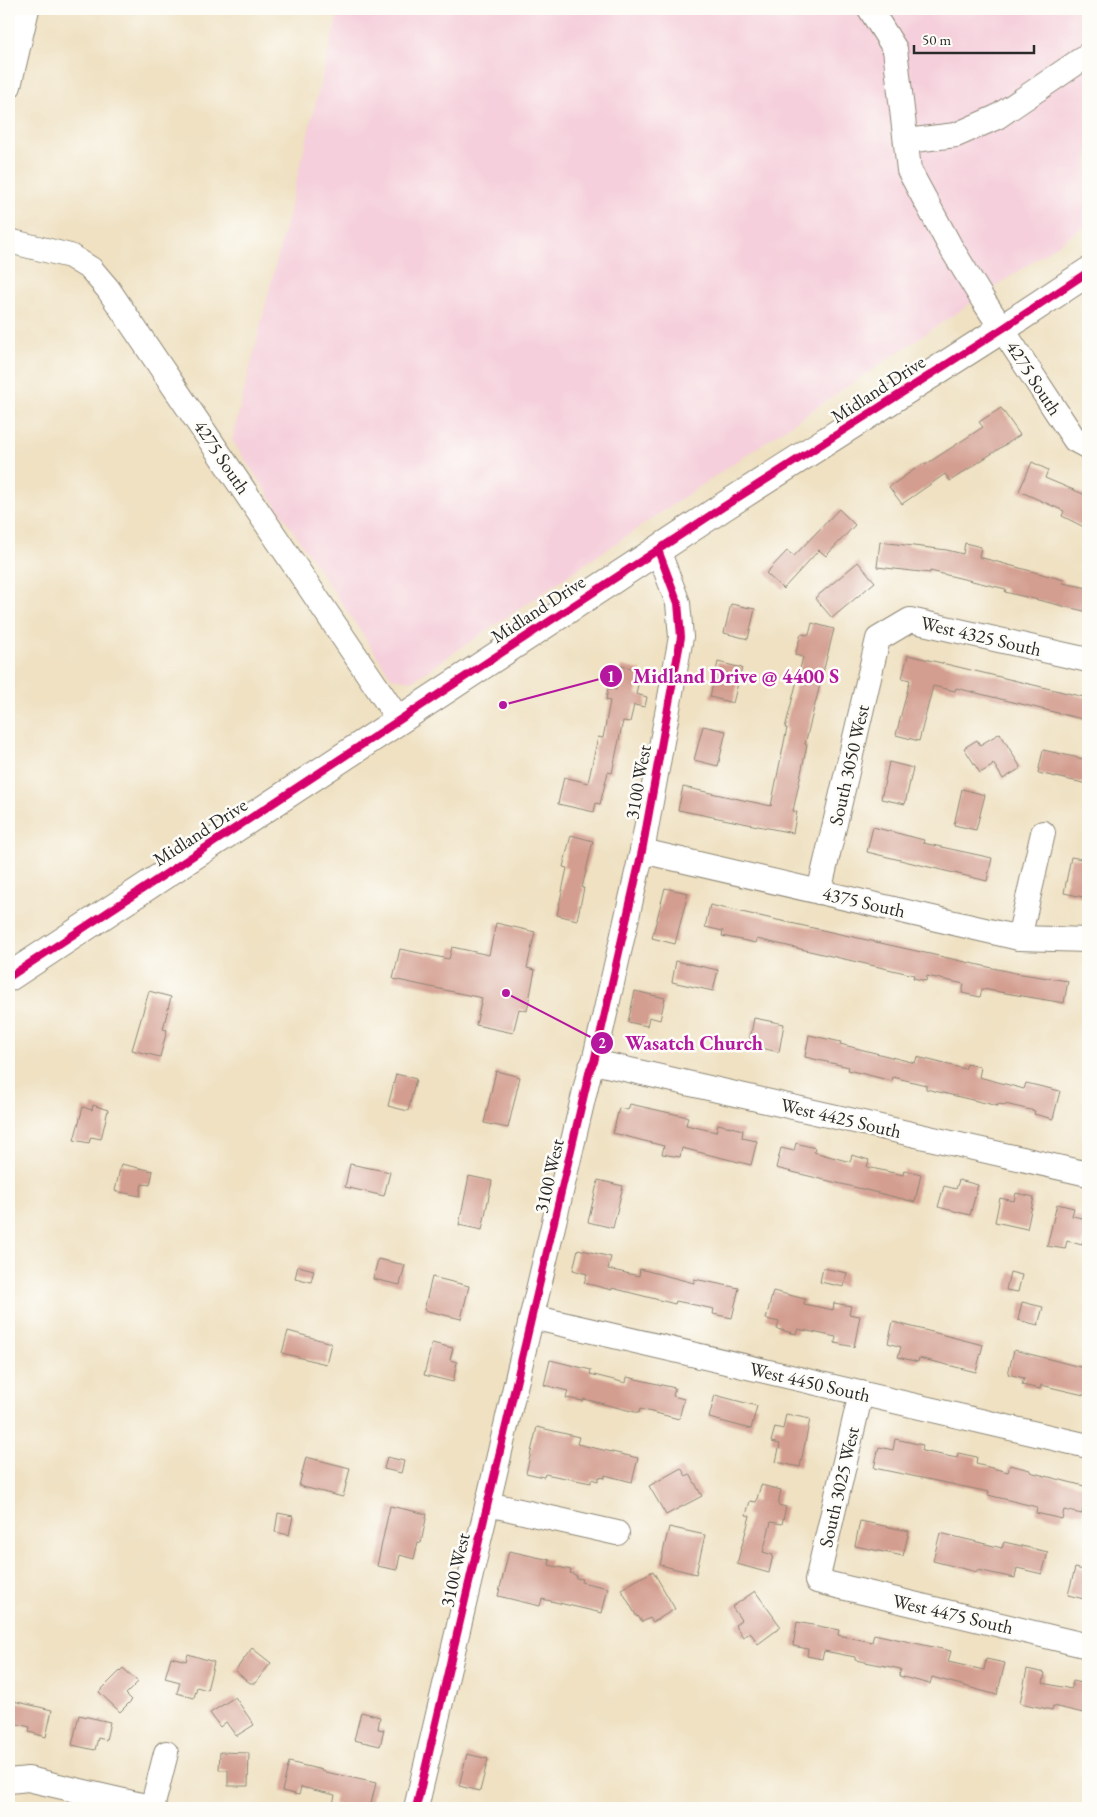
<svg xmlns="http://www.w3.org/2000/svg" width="1097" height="1817" viewBox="0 0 1097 1817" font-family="'EB Garamond',serif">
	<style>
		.built { fill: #f5cfdb }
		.building { fill: #d39d8f }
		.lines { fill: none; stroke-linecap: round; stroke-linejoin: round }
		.minor-casing { stroke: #8d8676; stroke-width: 26 }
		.major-casing { stroke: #8d8676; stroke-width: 30 }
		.minor { stroke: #fff; stroke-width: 24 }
		.major { stroke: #fff; stroke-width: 28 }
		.cycleway-casing { stroke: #fdfcf7; stroke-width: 11 }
		.cycleway { stroke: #d6006c; stroke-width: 8 }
		.labels { text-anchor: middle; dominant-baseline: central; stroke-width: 5; stroke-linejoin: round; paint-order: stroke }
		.street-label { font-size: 19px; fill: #2b2b2b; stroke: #fdfcf7 }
		.leader { fill: none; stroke: #b5179e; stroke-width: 2 }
		.callout-dot { fill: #b5179e; stroke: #fdfcf7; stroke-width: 2 }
		.mark-label { font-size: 15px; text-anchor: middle; font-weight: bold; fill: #fff }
		.callout-label { font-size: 20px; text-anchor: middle; font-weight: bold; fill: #b5179e; stroke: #fdfcf7; stroke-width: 5; stroke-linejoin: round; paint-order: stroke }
	</style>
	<rect width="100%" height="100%" fill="#fdfcf7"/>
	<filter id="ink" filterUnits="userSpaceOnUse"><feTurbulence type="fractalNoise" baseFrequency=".02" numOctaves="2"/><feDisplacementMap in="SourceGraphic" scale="10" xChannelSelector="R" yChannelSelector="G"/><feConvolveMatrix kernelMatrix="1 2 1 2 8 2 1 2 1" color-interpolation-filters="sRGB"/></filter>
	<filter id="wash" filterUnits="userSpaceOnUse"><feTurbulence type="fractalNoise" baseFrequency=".0096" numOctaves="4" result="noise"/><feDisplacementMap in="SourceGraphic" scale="20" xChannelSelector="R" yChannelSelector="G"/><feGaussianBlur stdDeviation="1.12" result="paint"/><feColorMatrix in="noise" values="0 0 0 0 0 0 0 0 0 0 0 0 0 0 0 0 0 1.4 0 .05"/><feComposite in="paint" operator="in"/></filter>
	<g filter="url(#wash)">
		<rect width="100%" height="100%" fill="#efe1c2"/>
		<polygon class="built" points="339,9 1088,9 1088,224 412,681 392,678 232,440"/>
		<g id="blocks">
			<g class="building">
				<polygon points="1001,408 1020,435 950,481 945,474 902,504 889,487 924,463 925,465 983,427 979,422"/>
				<polygon points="1032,462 1048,470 1045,478 1088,496 1088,529 1062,516 1064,511 1019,491"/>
				<polygon points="839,509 855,525 826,556 819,550 783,589 766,573 787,551 794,556"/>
				<polygon points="880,542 947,550 963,554 965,543 981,547 979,557 1064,580 1063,583 1088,588 1088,612 1005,592 1006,589 930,571 930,573 877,567"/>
				<polygon points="858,562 875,582 832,618 815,598"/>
				<polygon points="731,604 755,609 748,639 724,633"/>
				<polygon points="812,623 834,629 805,744 807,745 793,811 797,812 793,833 678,810 683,787 771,806 787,728 785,728 803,657 795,655 801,634 809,635"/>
				<polygon points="908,655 1088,698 1086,720 956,688 955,691 933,686 919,741 896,735 910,680 902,678"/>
				<polygon points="718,662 742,668 733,703 710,697"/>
				<polygon points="621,666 641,670 636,694 647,697 645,707 634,705 630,722 623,721 612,773 608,772 600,804 596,803 594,812 558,804 564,777 588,783 598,737 603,738 610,701 606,700 608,688 616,690"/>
				<polygon points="703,726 726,731 718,766 694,760"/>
				<polygon points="1000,733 1021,768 1003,779 993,763 992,766 980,773 964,748 977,740 980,745"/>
				<polygon points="1043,750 1088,760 1088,784 1038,773"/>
				<polygon points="889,762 913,768 905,804 881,799"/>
				<polygon points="962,789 985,795 976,830 954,825"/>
				<polygon points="873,827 924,840 923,843 992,858 987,881 867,852"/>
				<polygon points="571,835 593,841 582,888 584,888 577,920 557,915 567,868 563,867"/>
				<polygon points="1071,857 1088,860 1088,898 1064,893"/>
				<polygon points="665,888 688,893 675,944 652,938"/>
				<polygon points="710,905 1015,973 1068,981 1064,1003 982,989 980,997 962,993 964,984 927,976 926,981 913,978 914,975 757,939 756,943 722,936 723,931 705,927"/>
				<polygon points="496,923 535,932 527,968 535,970 527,1011 519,1009 513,1033 476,1025 482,998 393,979 400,949 449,959 452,947 489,955"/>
				<polygon points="676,961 718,970 713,991 672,982"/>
				<polygon points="149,991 171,997 163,1029 167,1030 160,1057 132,1050"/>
				<polygon points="635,991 665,998 660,1020 649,1017 647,1026 628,1022"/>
				<polygon points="754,1018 784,1024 779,1052 761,1048 762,1042 750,1039"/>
				<polygon points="809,1035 841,1042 840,1044 915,1063 917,1057 965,1069 967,1064 981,1067 979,1077 1024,1089 1026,1083 1060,1091 1053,1119 1034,1114 1035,1111 1005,1104 1005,1105 998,1104 998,1106 926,1089 926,1085 893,1077 892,1081 848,1070 849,1067 805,1057"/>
				<polygon points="496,1071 520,1077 508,1128 484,1123"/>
				<polygon points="396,1074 416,1079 408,1111 388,1106"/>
				<polygon points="630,1104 688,1117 686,1125 716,1132 718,1124 743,1130 742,1138 757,1141 751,1165 682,1148 680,1157 662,1154 664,1146 613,1133 619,1108 628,1110"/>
				<polygon points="93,1105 108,1110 101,1139 91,1137 89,1143 74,1140 83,1107 92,1110"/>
				<polygon points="796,1143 815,1148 814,1152 850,1162 852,1155 869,1160 867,1167 903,1175 904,1170 921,1174 915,1202 776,1168 781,1148 794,1151"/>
				<polygon points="121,1164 153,1171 150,1185 142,1184 140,1196 115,1191"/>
				<polygon points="350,1164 390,1172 384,1196 345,1187"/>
				<polygon points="469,1176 492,1181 482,1230 459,1225"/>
				<polygon points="598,1180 623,1186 613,1228 588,1222"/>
				<polygon points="959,1180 978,1185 970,1215 938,1207 944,1186 956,1189"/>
				<polygon points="1016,1193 1034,1197 1027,1229 995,1222 1000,1198 1014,1201"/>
				<polygon points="1057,1204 1074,1208 1072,1216 1088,1219 1082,1245 1067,1241 1065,1249 1047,1246"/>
				<polygon points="578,1249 611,1257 608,1269 639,1276 640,1269 694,1283 694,1279 739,1288 732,1318 713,1314 714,1309 676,1301 675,1304 612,1288 612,1290 584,1283 587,1274 573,1270"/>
				<polygon points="378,1259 405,1265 400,1285 373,1279"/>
				<polygon points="298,1266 314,1270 311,1282 295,1278"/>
				<polygon points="823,1268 847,1273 844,1287 820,1282"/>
				<polygon points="1010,1272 1022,1275 1018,1292 1006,1290"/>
				<polygon points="432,1277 469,1286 461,1319 424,1310"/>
				<polygon points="773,1291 805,1299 804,1304 833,1310 834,1303 851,1306 849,1314 860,1316 854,1347 835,1343 836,1337 798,1329 796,1334 777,1329 779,1322 766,1319"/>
				<polygon points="1022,1302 1043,1307 1038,1325 1018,1320"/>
				<polygon points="893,1322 983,1345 976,1372 919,1358 918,1362 898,1357 901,1347 888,1343"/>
				<polygon points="288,1331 331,1343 326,1364 282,1353"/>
				<polygon points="432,1343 453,1348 450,1360 457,1362 453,1382 424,1375"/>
				<polygon points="1014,1350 1088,1369 1088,1396 1041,1385 1040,1389 1022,1385 1024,1378 1008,1374"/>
				<polygon points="550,1360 591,1370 590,1374 626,1383 627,1377 675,1388 673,1396 684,1399 679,1419 640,1409 639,1413 584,1399 583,1401 566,1398 568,1391 544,1385"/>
				<polygon points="715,1395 757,1406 751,1429 709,1418"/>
				<polygon points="786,1414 810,1419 800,1467 776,1462 780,1444 771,1442 775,1427 783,1429"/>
				<polygon points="537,1427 579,1437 577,1444 638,1458 632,1482 605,1475 605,1478 599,1477 598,1481 591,1479 591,1483 545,1474 544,1477 526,1473"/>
				<polygon points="895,1439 923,1445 922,1451 957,1458 958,1453 977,1457 976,1464 1008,1472 1010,1465 1030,1470 1030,1472 1088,1487 1082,1514 1064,1510 1062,1519 1036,1513 1037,1507 988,1495 989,1492 874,1468 879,1447 893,1450"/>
				<polygon points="306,1457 350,1468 343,1497 299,1486"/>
				<polygon points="387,1457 404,1461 401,1473 384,1469"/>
				<polygon points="681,1468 686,1476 690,1474 702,1496 666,1515 649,1486"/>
				<polygon points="761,1485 781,1490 778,1505 786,1507 782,1524 771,1522 763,1552 773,1555 769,1573 737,1564 750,1516 746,1515 750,1501 756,1502"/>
				<polygon points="390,1506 427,1514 421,1543 418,1542 414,1559 400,1555 397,1570 377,1566"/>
				<polygon points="278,1513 293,1516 289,1535 275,1532"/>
				<polygon points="860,1521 909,1531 903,1556 855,1546"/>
				<polygon points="669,1527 705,1535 696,1574 660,1565"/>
				<polygon points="940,1533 1002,1548 1004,1542 1048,1552 1042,1574 1017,1568 1015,1578 977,1570 977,1572 933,1561"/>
				<polygon points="509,1551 550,1560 549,1565 571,1570 570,1573 576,1575 576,1578 582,1579 581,1582 608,1588 602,1613 542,1599 540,1606 498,1596"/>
				<polygon points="1075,1568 1088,1571 1088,1600 1068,1595"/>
				<polygon points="653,1571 675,1609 653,1622 650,1618 642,1622 638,1616 637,1617 621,1589"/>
				<polygon points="755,1591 781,1627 758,1644 750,1632 743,1637 735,1625 741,1620 732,1607"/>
				<polygon points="797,1622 839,1630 838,1635 872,1642 874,1634 951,1651 948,1662 984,1670 986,1659 1005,1663 997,1695 932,1677 930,1684 899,1676 901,1669 855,1660 855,1657 824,1651 822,1659 807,1656 808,1649 793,1646"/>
				<polygon points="252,1648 271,1663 255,1683 250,1683 235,1671"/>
				<polygon points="188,1654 214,1662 207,1690 197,1687 194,1698 177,1693 180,1682 165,1678 171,1657 186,1661"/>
				<polygon points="123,1668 138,1682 126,1694 132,1700 120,1712 99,1692"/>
				<polygon points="1027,1669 1045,1673 1043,1683 1071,1689 1073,1681 1088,1685 1088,1714 1053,1706 1052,1710 1020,1703"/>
				<polygon points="235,1697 254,1725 236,1736 226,1722 220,1727 210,1713"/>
				<polygon points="9,1700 52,1710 46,1737 29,1732 30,1727 9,1722"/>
				<polygon points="361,1712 380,1717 378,1729 384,1730 380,1746 354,1740"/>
				<polygon points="79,1715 110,1722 106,1740 98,1738 95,1750 72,1745"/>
				<polygon points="220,1752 249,1753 248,1786 228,1786 228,1770 219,1770"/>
				<polygon points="467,1754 488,1759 480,1791 459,1786"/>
				<polygon points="289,1762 322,1770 321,1771 376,1783 370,1808 351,1808 333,1804 335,1795 301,1787 299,1795 282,1791"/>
			</g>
		</g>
	</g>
	<g filter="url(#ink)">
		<use href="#blocks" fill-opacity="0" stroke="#8d8676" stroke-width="1"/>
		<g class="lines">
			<g class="minor-casing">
				<g id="minor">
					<polyline points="870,9 895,49 909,170 950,246 983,300 1075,440 1088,447"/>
					<polyline points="9,86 27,9"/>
					<polyline points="906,141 956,135 997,117 1088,55"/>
					<polyline points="9,241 70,256 91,269 108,289 399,720"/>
					<polyline points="642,851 1019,938 1088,940"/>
					<polyline points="819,892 878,639 910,620 1088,660"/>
					<polyline points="1019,938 1043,833"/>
					<polyline points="594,1062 1088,1174"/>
					<polyline points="532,1317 1088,1446"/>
					<polyline points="861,1393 817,1581 1088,1646"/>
					<polyline points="488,1504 617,1533"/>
					<polyline points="9,1781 28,1779 154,1808"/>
					<polyline points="152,1808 166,1753"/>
					<polyline points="416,1808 590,1069 594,1062 642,851 681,637 678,603 658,550"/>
				</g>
			</g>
			<g class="major-casing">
				<polyline id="major" points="9,977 723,507 1002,329 1088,272"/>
			</g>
			<use href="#minor" class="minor"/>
			<use href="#major" class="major"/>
			<g class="cycleway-casing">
				<g id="cycleway">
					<polyline points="9,977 723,507 1002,329 1088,272"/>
					<polyline points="416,1808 590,1069 594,1062 642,851 681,637 678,603 658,550"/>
				</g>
			</g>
			<use href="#cycleway" class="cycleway"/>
		</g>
	</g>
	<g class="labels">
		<g class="street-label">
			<text transform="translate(1034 378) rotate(57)">4275 South</text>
			<text transform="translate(878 389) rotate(-33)">Midland Drive</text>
			<text transform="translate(222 457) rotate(56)">4275 South</text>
			<text transform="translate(538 609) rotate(-33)">Midland Drive</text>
			<text transform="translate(981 636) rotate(13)">West 4325 South</text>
			<text transform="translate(849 765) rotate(-77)">South 3050 West</text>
			<text transform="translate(638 782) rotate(-80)">3100 West</text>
			<text transform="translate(200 832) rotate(-33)">Midland Drive</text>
			<text transform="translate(864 902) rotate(13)">4375 South</text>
			<text transform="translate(841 1118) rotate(13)">West 4425 South</text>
			<text transform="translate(549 1176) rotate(-77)">3100 West</text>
			<text transform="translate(810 1382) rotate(13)">West 4450 South</text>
			<text transform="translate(839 1487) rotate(-77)">South 3025 West</text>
			<text transform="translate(455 1570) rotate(-77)">3100 West</text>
			<text transform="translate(953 1614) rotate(13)">West 4475 South</text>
		</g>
	</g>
	<path class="leader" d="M503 705L611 676M506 993L602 1043"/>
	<g class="callout-dot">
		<circle cx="503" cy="705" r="5"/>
		<circle cx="506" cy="993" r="5"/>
		<circle cx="611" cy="676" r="12"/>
		<circle cx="602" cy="1043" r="12"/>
	</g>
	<g class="mark-label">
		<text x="611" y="682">1</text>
		<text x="602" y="1048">2</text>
	</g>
	<g class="callout-label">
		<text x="736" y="683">Midland Drive @ 4400 S</text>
		<text x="694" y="1050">Wasatch Church</text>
	</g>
	<rect width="1097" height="1817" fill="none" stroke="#fdfcf7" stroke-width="30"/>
	<path d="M914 45v8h120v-8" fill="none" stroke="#2b2b2b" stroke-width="2.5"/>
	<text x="922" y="45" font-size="15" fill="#2b2b2b" stroke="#fdfcf7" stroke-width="4" paint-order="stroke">50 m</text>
</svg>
